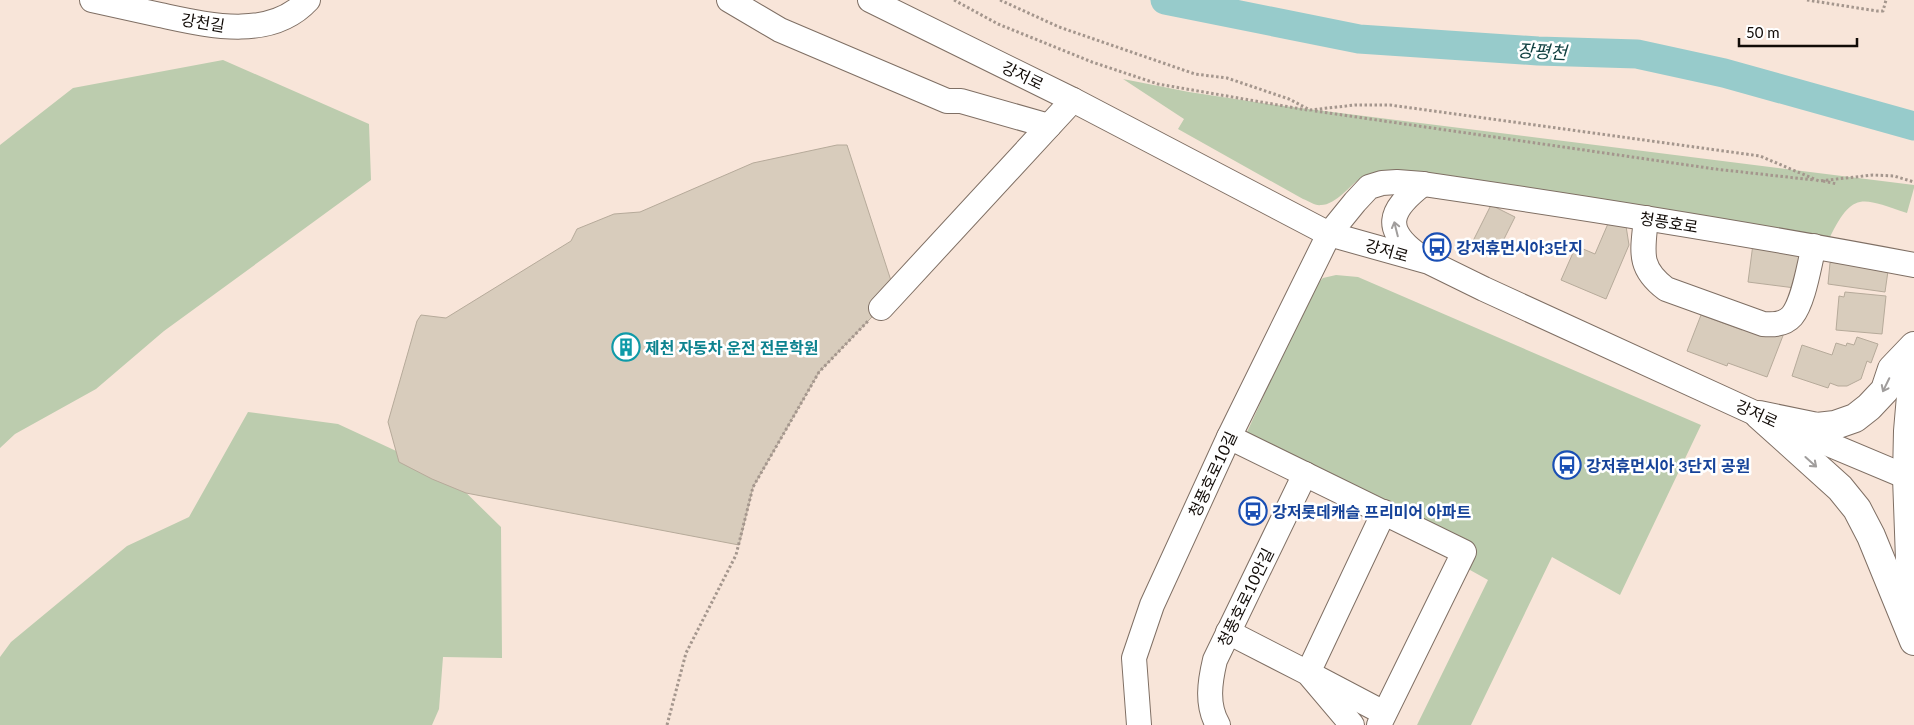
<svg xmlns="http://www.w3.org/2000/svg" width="1914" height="725" viewBox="0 0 1914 725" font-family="Lato,'Noto Sans KR',sans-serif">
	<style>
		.green { fill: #bcccae }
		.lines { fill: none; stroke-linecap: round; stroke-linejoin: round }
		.river { stroke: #97cbcb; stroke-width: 29 }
		.building { fill: #d8ccbc; stroke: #b6aa9a }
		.minor-casing { stroke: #7f6f64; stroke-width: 26 }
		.major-casing { stroke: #7f6f64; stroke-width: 30 }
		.path { stroke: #a4968d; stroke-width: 3; stroke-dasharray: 2.5 2.5; stroke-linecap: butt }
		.minor { stroke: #fff; stroke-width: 24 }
		.major { stroke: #fff; stroke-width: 28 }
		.oneway { stroke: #a09d9c }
		.labels { text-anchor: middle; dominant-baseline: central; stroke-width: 5; stroke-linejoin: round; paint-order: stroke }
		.street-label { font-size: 16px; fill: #110b07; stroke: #fff }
		.transit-label { font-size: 16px; font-weight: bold; fill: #164399; stroke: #fff; text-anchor: start }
		.culture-label { font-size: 16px; font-weight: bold; fill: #0d838f; stroke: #fff; text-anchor: start }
		.water-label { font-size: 18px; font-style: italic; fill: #0f3f40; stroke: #fff }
	</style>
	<rect width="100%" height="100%" fill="#f8e5d9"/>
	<g class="green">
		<polygon points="223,60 369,124 371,180 164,331 96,389 15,434 0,448 0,145 73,88"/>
		<path d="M1123,79L1189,92L1276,105L1914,185V188L1907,213C1861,198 1853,190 1829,239L1377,172C1372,173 1367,174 1362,177C1350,185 1336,205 1321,205C1315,206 1309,201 1303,199L1178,129L1184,119Z"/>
		<polygon points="1336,275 1358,277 1701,425 1620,595 1552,557 1471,725 1417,725 1488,580 1242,443 1313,288 1323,278"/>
		<polygon points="248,412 338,424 448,475 501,527 502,658 443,657 439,709 432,725 0,725 0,657 11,642 127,546 189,517"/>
	</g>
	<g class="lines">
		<polyline class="river" points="1165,0 1359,39 1538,51 1637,54 1724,73 1914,126"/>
	</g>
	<g class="building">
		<polygon points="837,145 847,145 895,293 819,372 753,487 739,545 466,493 432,479 399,462 388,422 417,321 421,315 446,318 571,241 577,229 614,214 640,212 753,163"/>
		<polygon points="1491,205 1515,217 1497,253 1473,241"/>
		<polygon points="1610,219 1626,226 1629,245 1606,299 1561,280 1576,246 1595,254"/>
		<polygon points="1753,244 1800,250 1795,288 1748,282"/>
		<polygon points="1843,256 1888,271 1885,292 1828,284 1830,263"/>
		<polygon points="1845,292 1886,296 1882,334 1836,330 1839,296 1844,297"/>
		<polygon points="1701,315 1742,330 1746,319 1784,333 1767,377 1728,363 1727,366 1687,351"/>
		<polygon points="1857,337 1878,344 1871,363 1867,361 1861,379 1847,386 1838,386 1830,383 1828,388 1792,376 1802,345 1832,355 1836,343 1846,346 1847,343 1854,345"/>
	</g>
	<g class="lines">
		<g class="minor-casing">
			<g id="minor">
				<path d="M92,0C115,5 137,10 160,15C207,25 270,41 308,0"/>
				<polyline points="729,0 780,30 947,101 961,101 1049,126"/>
				<polyline points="870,0 1073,100 1329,234 1429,262 1484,289 1759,415 1914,480"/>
				<path d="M1646,218C1643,251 1637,267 1666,289L1763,324C1773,325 1785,324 1792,316C1804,301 1809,265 1814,246"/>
				<path d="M1421,257C1382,230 1388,211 1423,184"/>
				<polyline points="881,308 1073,100"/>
				<polyline points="1229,437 1464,552 1379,725"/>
				<polyline points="1228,632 1308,673 1352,725"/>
				<polyline points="1384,713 1308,673 1384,512"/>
				<path d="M1139,725L1134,658L1152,605L1229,437L1329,234L1355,202L1369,187L1382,183L1397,182L1423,184C1587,208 1751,234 1914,265"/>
				<path d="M1218,725C1206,705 1210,681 1215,660L1305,474"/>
			</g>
		</g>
		<g class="major-casing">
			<g id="major">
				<polyline points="1914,346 1892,369 1885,390 1869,407 1855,418 1835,425 1817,427 1759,415 1840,488 1857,509 1871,536 1914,641"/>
				<polyline points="1914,361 1908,431 1907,477 1911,587 1914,605"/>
			</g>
		</g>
		<g class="path">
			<polyline points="954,0 998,24 1092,62 1158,84 1307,110"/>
			<polyline points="1000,0 1059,27 1195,74 1227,78 1289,99 1310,110 1355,105 1390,105 1760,156 1819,181 1873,175 1894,176 1914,182"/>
			<polyline points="1807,0 1877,11 1883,11 1886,0"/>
			<polyline points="1315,111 1715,169 1814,180"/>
			<polyline points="1823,181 1837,184"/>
			<polyline points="667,725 686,653 736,555 753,487 819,372 869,320"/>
		</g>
		<use href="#minor" class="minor"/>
		<use href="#major" class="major"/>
	</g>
	<defs><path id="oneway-shaft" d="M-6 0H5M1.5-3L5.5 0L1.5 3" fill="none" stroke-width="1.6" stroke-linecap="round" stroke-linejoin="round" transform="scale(1.25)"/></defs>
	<g class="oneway">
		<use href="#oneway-shaft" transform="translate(1396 229) rotate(-104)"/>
		<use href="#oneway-shaft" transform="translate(1886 385) rotate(116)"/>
		<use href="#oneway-shaft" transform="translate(1811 462) rotate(42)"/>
	</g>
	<defs>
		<g id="bus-ring" transform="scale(1.4375)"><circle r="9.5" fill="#fff" stroke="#1a4fb4" stroke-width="1.5"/><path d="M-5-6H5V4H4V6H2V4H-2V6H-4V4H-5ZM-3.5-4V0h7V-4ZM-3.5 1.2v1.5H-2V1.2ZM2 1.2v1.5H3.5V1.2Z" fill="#1a4fb4"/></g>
		<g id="building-ring" transform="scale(1.4375)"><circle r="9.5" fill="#fff" stroke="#0f9aa8" stroke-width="1.5"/><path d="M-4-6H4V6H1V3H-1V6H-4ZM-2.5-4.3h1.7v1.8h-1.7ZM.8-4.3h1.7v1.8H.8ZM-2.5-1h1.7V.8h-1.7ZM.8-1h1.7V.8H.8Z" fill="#0f9aa8"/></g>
	</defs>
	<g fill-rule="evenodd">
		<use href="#bus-ring" x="1437" y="247"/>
		<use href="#building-ring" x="626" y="347"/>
		<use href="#bus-ring" x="1567" y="465"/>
		<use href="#bus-ring" x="1253" y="511"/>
	</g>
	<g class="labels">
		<g class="street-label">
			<text transform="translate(203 22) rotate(9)">강천길</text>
			<text transform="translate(1023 75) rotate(26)">강저로</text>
			<text transform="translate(1669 222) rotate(9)">청풍호로</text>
			<text transform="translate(1387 250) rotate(16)">강저로</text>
			<text transform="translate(1757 413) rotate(24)">강저로</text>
			<text transform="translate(1212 474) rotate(-65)">청풍호로10길</text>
			<text transform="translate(1245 597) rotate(-64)">청풍호로10안길</text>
		</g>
		<g class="transit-label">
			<text x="1456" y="247">강저휴먼시아3단지</text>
			<text x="1586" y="465">강저휴먼시아 3단지 공원</text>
			<text x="1272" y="511">강저롯데캐슬 프리미어 아파트</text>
		</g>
		<g class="culture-label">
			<text x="645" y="347">제천 자동차 운전 전문학원</text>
		</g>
		<g class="water-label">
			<text transform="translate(1542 51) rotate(3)">장평천</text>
		</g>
	</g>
	<path d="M1739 38v8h118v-8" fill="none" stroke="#110b07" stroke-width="2.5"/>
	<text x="1746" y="38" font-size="15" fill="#110b07" stroke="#ffffff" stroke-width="4" paint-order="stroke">50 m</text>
</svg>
